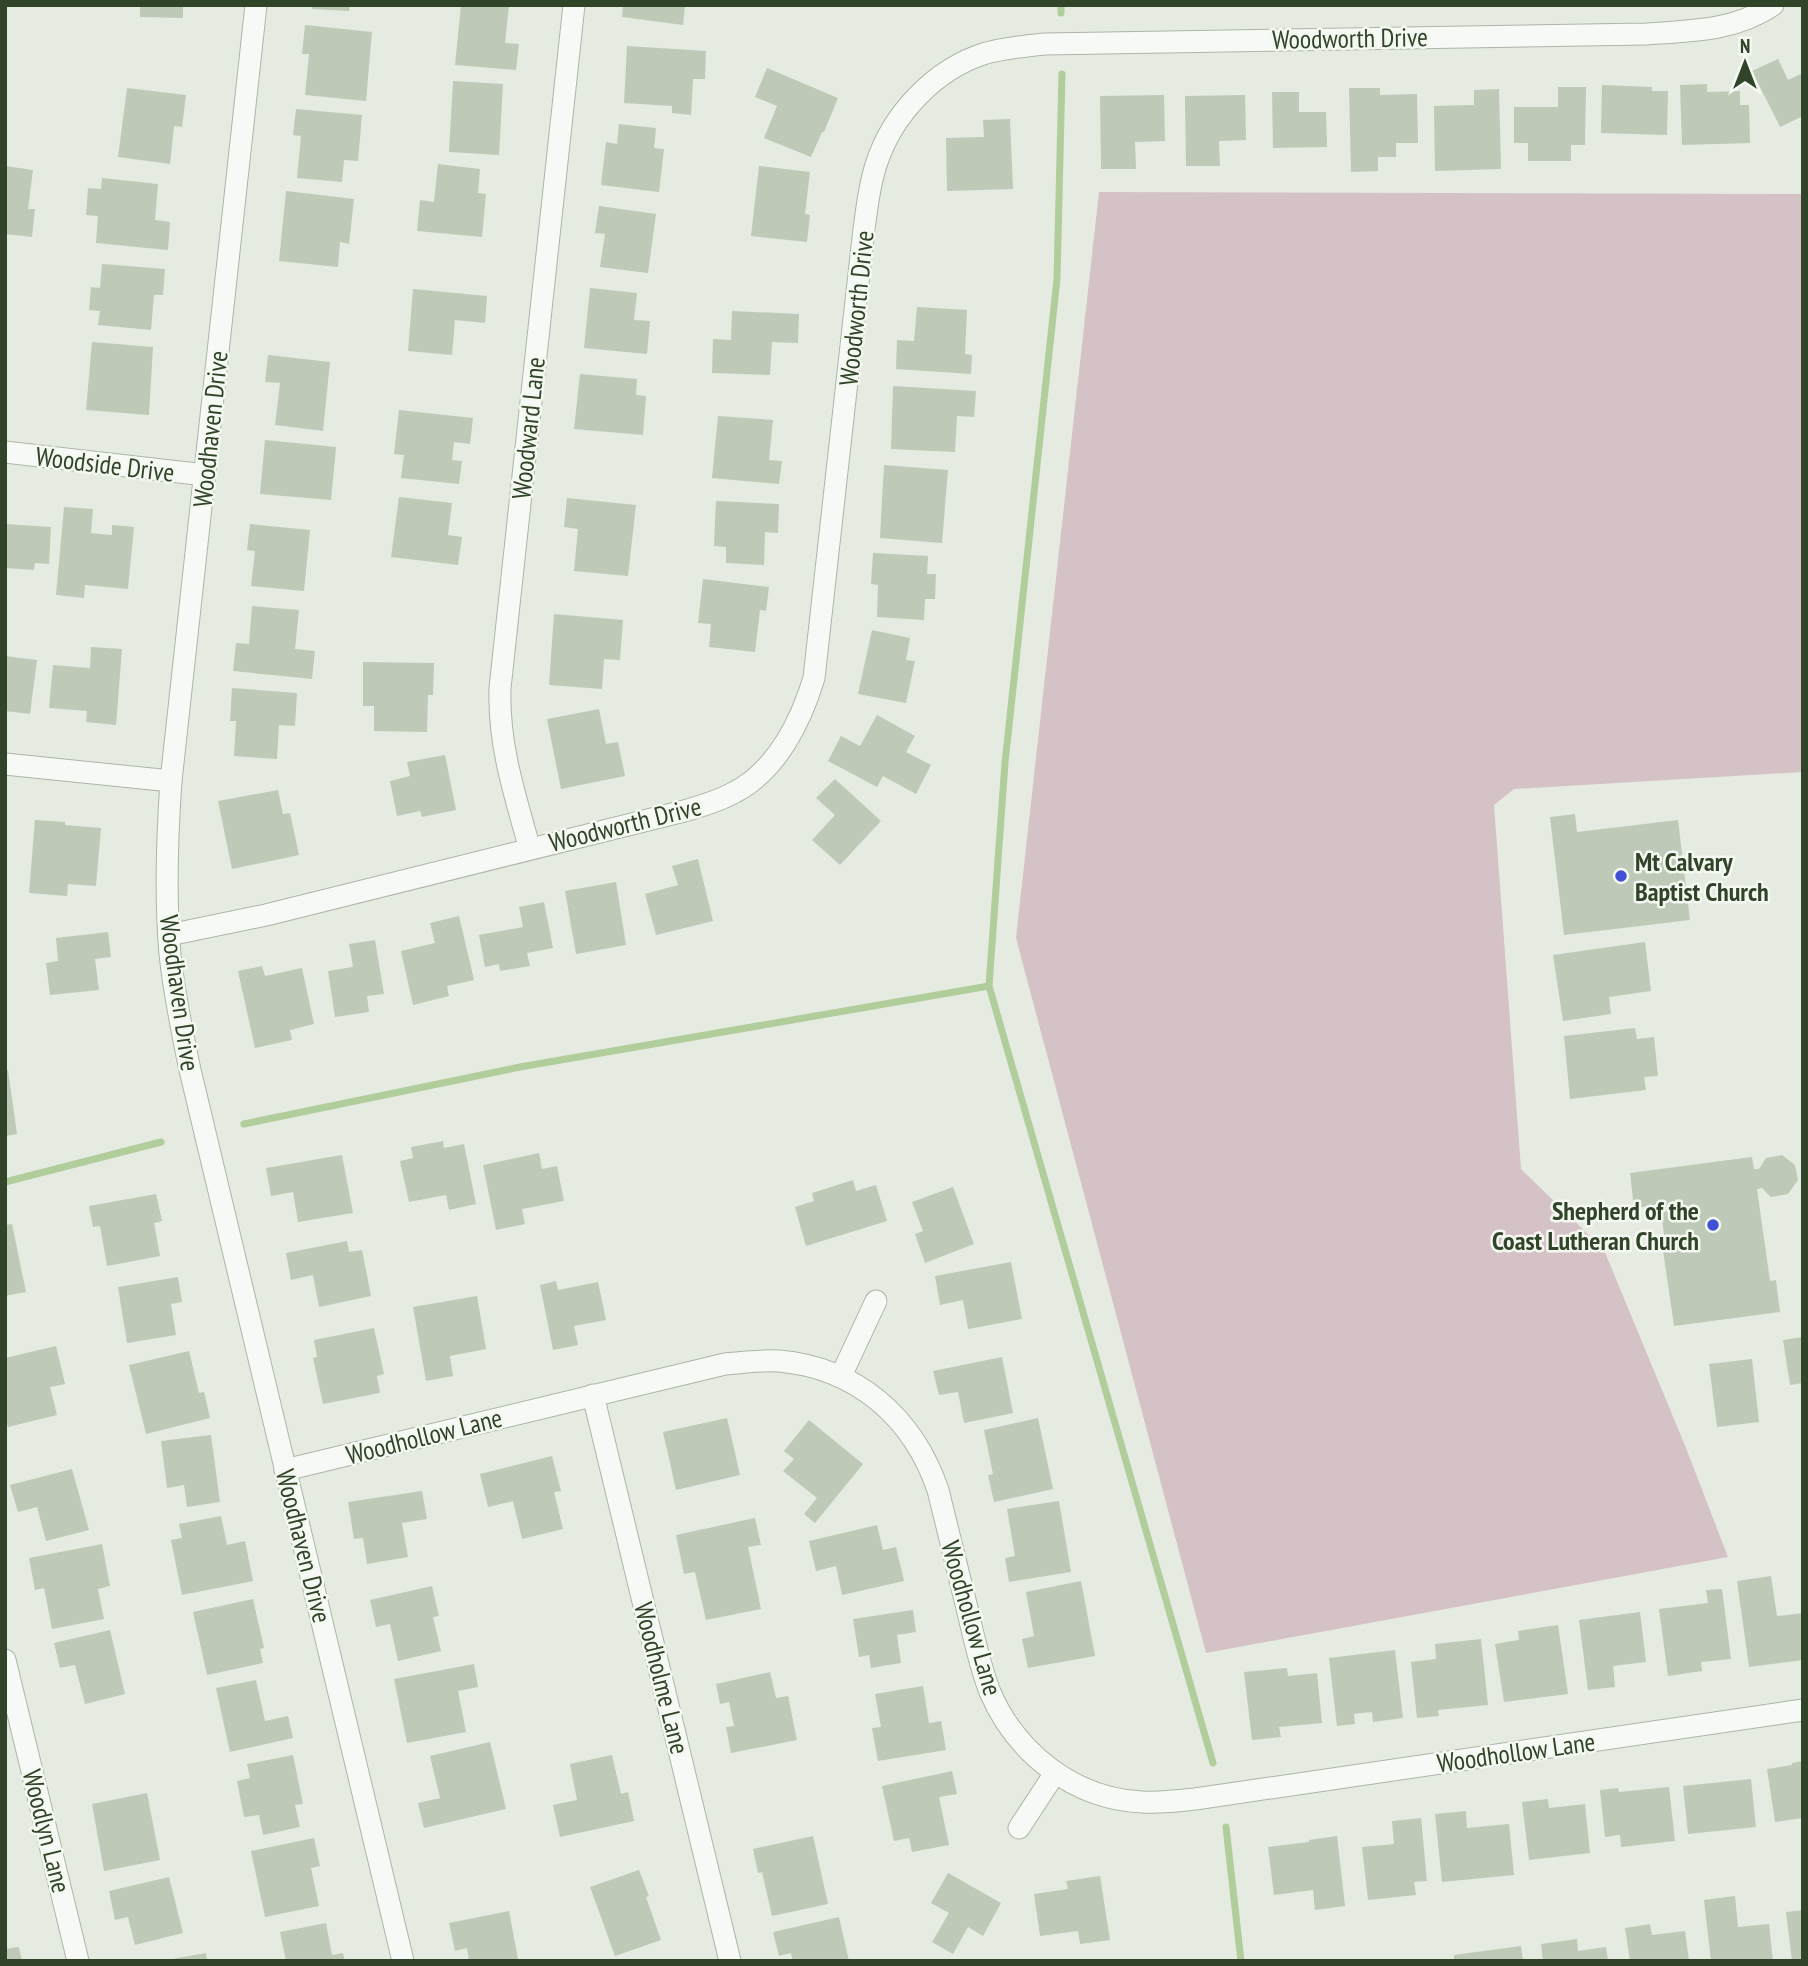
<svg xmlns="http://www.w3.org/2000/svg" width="1808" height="1966" viewBox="0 0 1808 1966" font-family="'PT Sans Narrow',sans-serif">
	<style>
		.green { fill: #d5c2c6 }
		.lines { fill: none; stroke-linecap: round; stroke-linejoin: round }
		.stream { stroke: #b1cd9b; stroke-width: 7 }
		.building { fill: #bec9b8 }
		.street-casing { stroke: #abb6a6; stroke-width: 23 }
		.street { stroke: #f6f9f5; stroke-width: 21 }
		.poi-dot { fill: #4051d6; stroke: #f4f8f1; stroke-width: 2.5 }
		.labels { text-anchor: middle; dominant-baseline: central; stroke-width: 5; stroke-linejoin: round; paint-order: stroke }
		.street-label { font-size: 26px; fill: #314429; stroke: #f4f8f1 }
		.poi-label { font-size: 26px; font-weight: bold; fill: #314429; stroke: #f4f8f1; text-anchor: start }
	</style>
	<rect width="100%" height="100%" fill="#e5ebe1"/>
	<polygon class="green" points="1099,192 1803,194 1803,772 1514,789 1494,805 1521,1169 1604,1250 1686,1448 1728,1557 1206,1653 1016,938"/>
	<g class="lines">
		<g class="stream">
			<polyline points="1061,5 1061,13"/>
			<polyline points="1062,74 1057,279 1005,763 989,986 1213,1763"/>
			<polyline points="244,1124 520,1067 989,986"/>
			<polyline points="5,1182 161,1142"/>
			<polyline points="1226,1827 1241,1961"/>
		</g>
	</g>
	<g class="building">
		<polygon points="140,5 183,5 183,18 140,17"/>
		<polygon points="312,5 350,5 349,11 312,9"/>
		<polygon points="461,5 509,5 505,43 519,44 516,70 455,65"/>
		<polygon points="623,5 685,5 683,25 622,17"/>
		<polygon points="305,25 372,32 366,101 305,95 309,54 302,54"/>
		<polygon points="627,46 706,51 705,79 693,79 691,115 672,113 672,106 624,103"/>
		<polygon points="1778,59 1788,80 1803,73 1803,116 1780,127 1752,71"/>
		<polygon points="767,68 838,98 824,132 822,132 811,157 764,138 777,106 755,97"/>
		<polygon points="453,81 503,84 499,155 449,152"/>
		<polygon points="1707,84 1707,92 1740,91 1740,105 1749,105 1750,143 1682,145 1680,85"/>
		<polygon points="1602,85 1652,87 1652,91 1668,91 1667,135 1601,133"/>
		<polygon points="1558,87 1586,87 1585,145 1571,145 1571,161 1528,161 1528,143 1514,143 1514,107 1558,107"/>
		<polygon points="127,88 186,95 182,127 174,126 170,164 118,157"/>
		<polygon points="1349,88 1380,88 1380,95 1417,94 1418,143 1396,143 1396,157 1378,157 1378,171 1351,172"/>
		<polygon points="1499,89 1501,169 1435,171 1434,106 1474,105 1474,90"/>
		<polygon points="1272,92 1299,92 1299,112 1326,112 1327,147 1273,148"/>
		<polygon points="1164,95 1165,141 1135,142 1136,169 1101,169 1100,96"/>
		<polygon points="1245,95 1246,140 1219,141 1220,166 1186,166 1185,96"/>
		<polygon points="296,109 362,115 358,161 344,160 342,182 297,178 301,136 293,135"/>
		<polygon points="1010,119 1013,189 947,191 946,138 984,137 983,120"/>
		<polygon points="619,124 656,128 654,148 664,149 659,192 601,185 606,142 617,144"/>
		<polygon points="438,164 480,169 478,193 486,194 482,237 417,231 420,200 434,202"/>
		<polygon points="5,166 33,170 28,209 35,209 32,237 5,234"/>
		<polygon points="759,166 810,172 805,214 810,215 807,242 751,236"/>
		<polygon points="102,178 158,184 155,220 170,222 168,250 96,243 98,216 86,215 88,188 101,189"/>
		<polygon points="286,191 354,199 349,244 340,242 338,267 279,261"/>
		<polygon points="599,206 656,214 648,273 600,267 605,234 595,233"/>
		<polygon points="102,264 165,269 163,295 154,295 151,330 98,325 100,311 89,310 91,287 100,288"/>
		<polygon points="590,288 637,293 634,320 650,321 647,354 584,348"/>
		<polygon points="413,289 487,296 485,323 455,320 452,355 408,351"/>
		<polygon points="917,307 967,310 965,354 972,355 971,374 896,369 897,340 914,341"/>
		<polygon points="732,311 799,314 798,343 772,342 770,375 712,373 713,339 731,340"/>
		<polygon points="92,342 153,347 149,415 86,410"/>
		<polygon points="268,355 330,362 323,431 275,425 280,383 265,382"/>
		<polygon points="580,374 637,379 636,395 646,396 643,435 574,429"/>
		<polygon points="893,386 976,391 974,417 957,416 955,452 891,449"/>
		<polygon points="399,410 473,418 470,444 454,442 452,460 462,461 459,484 401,478 404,455 394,454"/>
		<polygon points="718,416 773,420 769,460 782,461 779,484 712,478"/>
		<polygon points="265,440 336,447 331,500 260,494"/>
		<polygon points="884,465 948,470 942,543 880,538"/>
		<polygon points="399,497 452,503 448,535 462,537 458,565 391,557"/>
		<polygon points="567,498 636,505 628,576 574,571 578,529 564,527"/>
		<polygon points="716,501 779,504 778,533 765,532 764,565 726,563 726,547 714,546"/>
		<polygon points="64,507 93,509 91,533 112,535 112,525 134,527 128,589 85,585 84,598 56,595"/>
		<polygon points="5,524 51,527 49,564 35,563 34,570 5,568"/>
		<polygon points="250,524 310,530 304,591 251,586 255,551 247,550"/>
		<polygon points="873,553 928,556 927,574 936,574 935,599 925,599 924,620 877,617 878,585 871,584"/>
		<polygon points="703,579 769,587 766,611 760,610 755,652 709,647 711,624 698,623"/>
		<polygon points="252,606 299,610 295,649 315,651 312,679 233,671 236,643 249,644"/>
		<polygon points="554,614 623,620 620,660 604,659 602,689 549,685"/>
		<polygon points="872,630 910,638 906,660 915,661 906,703 858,694"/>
		<polygon points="91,647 122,649 116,725 86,722 87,711 49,708 53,665 90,668"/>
		<polygon points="5,656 37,660 30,714 5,711"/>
		<polygon points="363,662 434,663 433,695 428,695 427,732 374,731 374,706 363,706"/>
		<polygon points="232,688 297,693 295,726 279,725 277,759 234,756 236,721 230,721"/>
		<polygon points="599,709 606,744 618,742 625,776 561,789 547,719"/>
		<polygon points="877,715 915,736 906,752 931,765 916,794 883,776 877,787 828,761 841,736 860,746"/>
		<polygon points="445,755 456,810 422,817 420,811 397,816 390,781 410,776 407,762"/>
		<polygon points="835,779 881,821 840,865 812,840 835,815 816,798"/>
		<polygon points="278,790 283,814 290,813 299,855 232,869 218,801"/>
		<polygon points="1575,814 1577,832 1678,820 1690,920 1564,935 1550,817"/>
		<polygon points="35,820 65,822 65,825 101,828 96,886 68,884 67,896 29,893"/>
		<polygon points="698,859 713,921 656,935 645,894 678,885 672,866"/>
		<polygon points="616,882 626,945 576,954 565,891"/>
		<polygon points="544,902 553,948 527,953 530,966 500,971 499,964 485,967 479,935 523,927 519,907"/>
		<polygon points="459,916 474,980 447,986 449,996 413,1005 401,951 435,943 430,923"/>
		<polygon points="108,932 111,957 95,959 99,990 50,995 46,963 58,961 56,938"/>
		<polygon points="375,940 384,994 367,996 369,1012 335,1017 328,971 353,967 349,944"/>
		<polygon points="1645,942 1651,991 1609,997 1611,1014 1563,1021 1553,955"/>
		<polygon points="262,966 265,976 302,968 314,1024 290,1030 292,1040 255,1048 238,971"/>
		<polygon points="1635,1028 1637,1039 1654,1037 1658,1076 1644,1077 1646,1090 1570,1099 1564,1036"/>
		<polygon points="8,1070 17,1134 5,1136 5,1071"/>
		<polygon points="443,1141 444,1148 464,1144 476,1204 449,1210 446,1195 409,1202 400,1161 413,1158 411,1147"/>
		<polygon points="539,1153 542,1169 557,1166 564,1201 522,1209 525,1224 496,1230 483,1165"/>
		<polygon points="342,1155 353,1213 298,1222 293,1192 271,1196 266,1168"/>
		<polygon points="1782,1155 1795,1165 1798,1180 1788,1194 1771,1197 1762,1188 1757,1189 1770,1281 1776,1280 1780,1312 1674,1326 1662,1243 1665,1242 1660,1205 1634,1208 1630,1173 1752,1157 1754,1169 1759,1169 1766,1158"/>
		<polygon points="853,1180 856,1191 876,1185 887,1221 806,1246 795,1207 814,1201 812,1193"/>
		<polygon points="953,1187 974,1244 925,1263 915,1234 923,1231 912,1202"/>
		<polygon points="156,1194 162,1221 154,1223 160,1256 107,1266 100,1226 93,1227 89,1206"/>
		<polygon points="12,1224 26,1292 5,1296 5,1225"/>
		<polygon points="347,1241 349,1252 362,1250 371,1296 319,1307 313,1275 291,1280 286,1253"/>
		<polygon points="1011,1262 1022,1319 968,1329 963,1300 940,1305 935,1276"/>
		<polygon points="178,1277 182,1302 171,1304 176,1335 127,1343 118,1287"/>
		<polygon points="556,1281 558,1290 598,1282 606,1320 574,1326 578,1345 553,1350 540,1285"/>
		<polygon points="477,1296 486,1349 450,1356 453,1376 426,1381 413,1307"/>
		<polygon points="374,1328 384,1374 377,1376 380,1393 323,1404 313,1358 317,1357 314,1340"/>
		<polygon points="1803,1337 1803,1383 1790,1385 1783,1340"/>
		<polygon points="56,1346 65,1384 50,1387 57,1415 8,1427 5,1416 5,1358"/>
		<polygon points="189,1351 199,1393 204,1392 210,1418 146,1434 129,1365"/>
		<polygon points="1002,1357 1013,1413 964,1423 958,1392 939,1395 933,1371"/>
		<polygon points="1752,1359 1759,1422 1717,1427 1709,1364"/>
		<polygon points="727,1418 740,1475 676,1490 663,1432"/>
		<polygon points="1038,1418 1053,1489 994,1502 988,1475 993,1474 984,1430"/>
		<polygon points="809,1420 863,1464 815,1523 804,1514 817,1498 783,1471 794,1459 784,1451"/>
		<polygon points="211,1435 220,1502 187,1507 184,1485 167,1488 161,1441"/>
		<polygon points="552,1456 561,1491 554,1492 563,1529 522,1539 513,1501 488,1507 480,1474"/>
		<polygon points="72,1469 89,1530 46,1541 37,1507 18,1512 10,1485"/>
		<polygon points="422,1491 427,1519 402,1523 408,1557 367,1564 363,1538 354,1539 348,1502"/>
		<polygon points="1059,1501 1071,1572 1009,1582 1005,1558 1015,1556 1007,1509"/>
		<polygon points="221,1516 227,1545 245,1541 253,1581 182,1595 171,1540 182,1538 179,1524"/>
		<polygon points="755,1518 761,1545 748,1547 761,1609 706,1620 695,1572 684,1574 676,1535"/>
		<polygon points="877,1525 883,1550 896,1547 904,1581 842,1595 836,1566 816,1571 809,1541"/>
		<polygon points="102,1544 110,1586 98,1589 104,1619 52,1629 44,1588 35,1590 29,1558"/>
		<polygon points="1771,1576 1777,1616 1803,1613 1803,1660 1749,1667 1737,1581"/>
		<polygon points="1081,1581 1095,1656 1028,1668 1022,1639 1034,1636 1026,1592"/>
		<polygon points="432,1586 439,1616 433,1617 441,1651 398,1661 390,1624 376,1627 370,1600"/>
		<polygon points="1722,1589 1731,1659 1701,1662 1702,1671 1668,1676 1659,1609 1708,1603 1706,1590"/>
		<polygon points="253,1599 264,1648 260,1649 263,1663 207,1675 193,1612"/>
		<polygon points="913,1610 916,1632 897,1635 901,1663 871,1668 869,1655 859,1657 853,1619"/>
		<polygon points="1640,1612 1646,1662 1613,1666 1615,1687 1588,1690 1579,1620"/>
		<polygon points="1558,1625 1568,1694 1504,1702 1495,1644 1519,1640 1518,1631"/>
		<polygon points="110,1630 125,1694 85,1704 75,1665 60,1668 54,1643"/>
		<polygon points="1481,1639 1488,1705 1438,1710 1439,1716 1417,1718 1411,1662 1436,1659 1435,1644"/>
		<polygon points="1395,1650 1403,1718 1373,1722 1372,1712 1354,1714 1355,1724 1337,1726 1329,1658"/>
		<polygon points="474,1664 478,1687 458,1691 466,1732 407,1743 394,1679"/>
		<polygon points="1287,1668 1288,1676 1317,1673 1322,1723 1279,1727 1281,1737 1252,1740 1244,1672"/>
		<polygon points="770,1672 776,1698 788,1696 797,1740 731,1753 726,1727 734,1726 729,1702 720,1704 716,1684"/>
		<polygon points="256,1680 265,1721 288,1716 293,1738 230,1752 216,1688"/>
		<polygon points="923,1686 929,1723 941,1721 946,1750 878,1761 872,1728 881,1727 875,1694"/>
		<polygon points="490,1742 506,1809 424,1828 418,1803 440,1798 430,1756"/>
		<polygon points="293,1755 303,1804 295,1805 300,1827 263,1835 259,1815 244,1817 237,1781 250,1778 247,1764"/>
		<polygon points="612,1755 621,1794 628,1792 634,1821 560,1837 553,1805 577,1800 570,1764"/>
		<polygon points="1803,1761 1803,1818 1775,1822 1767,1769 1792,1765 1792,1763"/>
		<polygon points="952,1771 957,1794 939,1797 949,1845 912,1852 909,1838 894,1841 882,1786"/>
		<polygon points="1751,1779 1756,1827 1688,1834 1683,1786"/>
		<polygon points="1669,1787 1675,1841 1621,1847 1620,1835 1605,1837 1600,1790 1618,1788 1619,1792"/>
		<polygon points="147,1793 160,1860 104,1871 92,1804"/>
		<polygon points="1548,1799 1549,1808 1585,1804 1590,1853 1529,1860 1522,1802"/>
		<polygon points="1466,1811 1467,1828 1509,1824 1514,1875 1442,1882 1435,1814"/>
		<polygon points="1421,1818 1427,1881 1414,1882 1416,1895 1368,1900 1362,1847 1394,1844 1392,1821"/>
		<polygon points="813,1836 828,1904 772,1916 762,1872 758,1873 753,1849"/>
		<polygon points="1337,1836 1345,1906 1315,1910 1313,1890 1274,1895 1268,1847 1309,1842 1309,1840"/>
		<polygon points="314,1838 320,1866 311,1868 319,1906 265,1917 251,1851"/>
		<polygon points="639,1870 649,1896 646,1897 661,1940 615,1956 590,1887"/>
		<polygon points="948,1873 1001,1903 983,1936 968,1927 953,1954 932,1942 949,1913 931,1903"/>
		<polygon points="1100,1876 1110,1940 1080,1944 1078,1931 1040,1936 1034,1894 1068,1889 1066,1881"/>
		<polygon points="169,1877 183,1933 135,1945 128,1917 115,1920 109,1891"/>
		<polygon points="1735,1896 1738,1927 1769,1924 1773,1961 1711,1961 1704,1900"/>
		<polygon points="1803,1910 1803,1961 1792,1961 1786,1912"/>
		<polygon points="509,1911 518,1959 508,1961 469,1961 467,1948 455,1951 449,1923"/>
		<polygon points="839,1917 849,1961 793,1961 791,1953 779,1956 773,1932"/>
		<polygon points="326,1923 332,1955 343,1953 345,1961 286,1961 280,1932"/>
		<polygon points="1650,1924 1652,1935 1685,1931 1689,1961 1630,1961 1625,1928"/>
		<polygon points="1577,1939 1578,1951 1606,1947 1608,1961 1543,1961 1541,1944"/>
		<polygon points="1521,1946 1523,1961 1454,1961 1454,1955"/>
		<polygon points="19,1947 22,1961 5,1961 5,1949"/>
		<polygon points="206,1953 207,1961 173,1961 172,1959"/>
	</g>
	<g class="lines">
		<g class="street-casing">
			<g id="street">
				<path d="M256,5L171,781C167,838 165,897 170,954C174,993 182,1032 190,1070L403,1961"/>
				<polyline points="5,452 205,475"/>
				<polyline points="5,764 171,781"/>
				<path d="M530,849C515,796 498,744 500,688L574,5"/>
				<path d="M169,935L266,915L684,811C702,806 719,801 735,792C777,770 801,721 814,678L864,229C867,208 869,186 876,165C892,114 935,69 986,53C1005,48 1025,46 1045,44L1646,34C1690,31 1735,31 1773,5"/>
				<polyline points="841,1376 876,1301"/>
				<polyline points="593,1395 730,1961"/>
				<path d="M285,1470L725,1364C743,1362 761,1360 779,1361C857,1368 913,1417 938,1490C947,1528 957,1566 966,1604C973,1633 979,1664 990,1692C1016,1753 1074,1799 1142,1802C1160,1803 1178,1801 1195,1799L1803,1710"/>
				<polyline points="5,1660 78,1961"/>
				<polyline points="1019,1828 1055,1773"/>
			</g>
		</g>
		<use href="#street" class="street"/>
	</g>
	<g class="poi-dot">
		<circle cx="1621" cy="876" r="7"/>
		<circle cx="1713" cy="1225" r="7"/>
	</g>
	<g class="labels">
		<g class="street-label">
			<text transform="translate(1350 38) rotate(-1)">Woodworth Drive</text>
			<text transform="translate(856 308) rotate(-84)">Woodworth Drive</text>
			<text transform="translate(528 428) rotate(-84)">Woodward Lane</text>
			<text transform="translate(210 429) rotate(-84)">Woodhaven Drive</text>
			<text transform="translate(105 464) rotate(7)">Woodside Drive</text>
			<text transform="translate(625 824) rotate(-14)">Woodworth Drive</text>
			<text transform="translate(180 993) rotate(82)">Woodhaven Drive</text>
			<text transform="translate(424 1436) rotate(-14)">Woodhollow Lane</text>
			<text transform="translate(304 1546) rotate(76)">Woodhaven Drive</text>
			<text transform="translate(972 1618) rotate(74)">Woodhollow Lane</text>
			<text transform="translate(662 1678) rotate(76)">Woodholme Lane</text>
			<text transform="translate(1516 1752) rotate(-8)">Woodhollow Lane</text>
			<text transform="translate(47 1831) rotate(76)">Woodlyn Lane</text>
		</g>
		<g class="poi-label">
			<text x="1635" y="861">Mt Calvary<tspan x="1635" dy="30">Baptist Church</tspan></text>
			<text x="1699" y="1210" text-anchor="end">Shepherd of the<tspan x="1699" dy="30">Coast Lutheran Church</tspan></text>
		</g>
	</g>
	<rect width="1808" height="1966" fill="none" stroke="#314429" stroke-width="14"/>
	<g transform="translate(1745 63)" stroke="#f4f8f1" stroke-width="5" paint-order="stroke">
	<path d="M0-5L12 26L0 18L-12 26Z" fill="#314429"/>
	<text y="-10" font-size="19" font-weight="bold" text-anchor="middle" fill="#314429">N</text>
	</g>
</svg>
